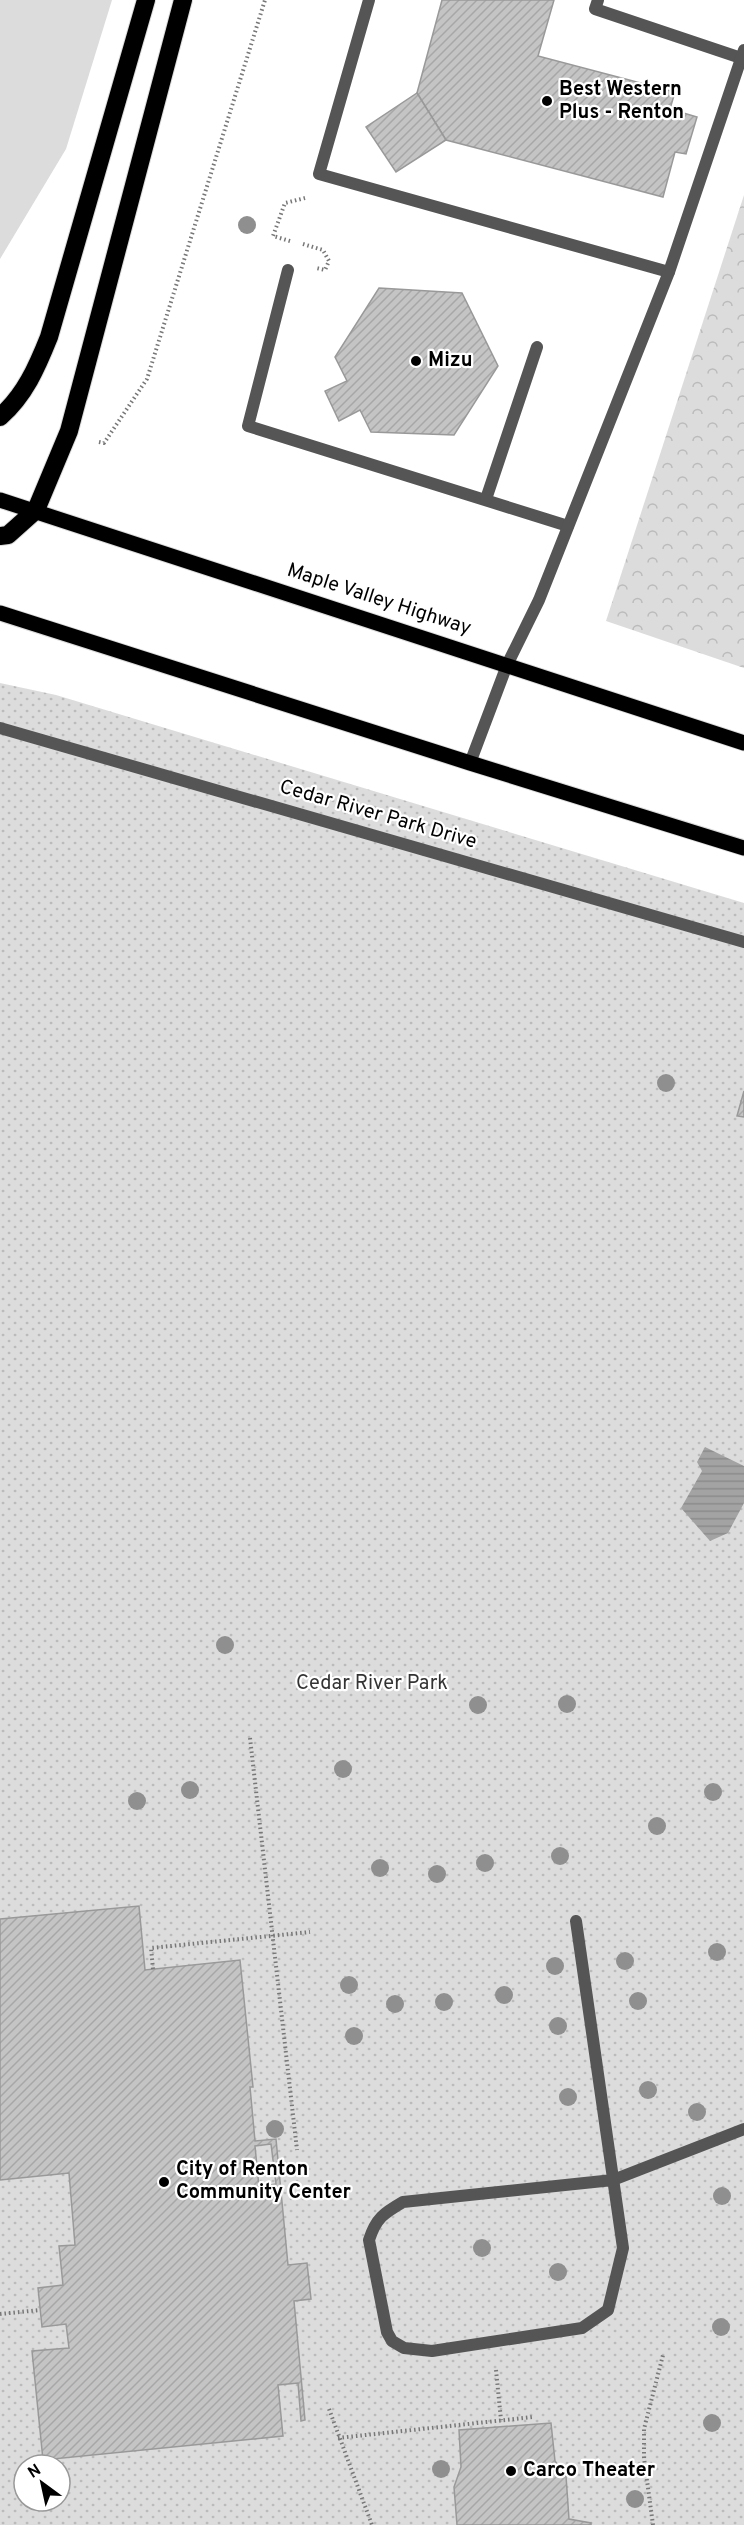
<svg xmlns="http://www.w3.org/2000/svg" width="744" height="2525" viewBox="0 0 744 2525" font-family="Overpass,sans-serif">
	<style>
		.grass { fill: #dcdcdc }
		.forest { fill: url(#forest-crowns) }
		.park { fill: url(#park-dots); fill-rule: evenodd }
		.water { fill: url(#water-rules) }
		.building { fill: url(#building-hatch); stroke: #999; stroke-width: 1.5; fill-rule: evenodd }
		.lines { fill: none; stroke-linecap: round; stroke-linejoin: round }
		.primary-casing { stroke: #dbdbdb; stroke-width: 17 }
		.highway-casing { stroke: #dbdbdb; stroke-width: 20 }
		.path { stroke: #777; stroke-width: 4; stroke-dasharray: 1.5 3; stroke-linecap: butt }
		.lane { stroke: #555; stroke-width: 12 }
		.primary { stroke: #000; stroke-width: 15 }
		.highway { stroke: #000; stroke-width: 18 }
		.tree { fill: #8f8f8f }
		.poi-dot { fill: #000; stroke: #fff; stroke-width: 2 }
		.labels { text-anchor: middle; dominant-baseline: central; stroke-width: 4.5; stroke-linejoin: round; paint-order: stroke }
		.poi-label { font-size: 20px; font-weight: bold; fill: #000; stroke: #fff; text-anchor: start }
		.street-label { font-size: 20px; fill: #000; stroke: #fff }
		.park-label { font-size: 20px; fill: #333; stroke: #fff }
	</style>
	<defs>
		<pattern id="forest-crowns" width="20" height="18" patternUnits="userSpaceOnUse" patternTransform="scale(1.5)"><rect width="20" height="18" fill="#dcdcdc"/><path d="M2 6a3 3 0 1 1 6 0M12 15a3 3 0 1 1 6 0" fill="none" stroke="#bbb"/></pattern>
		<pattern id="park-dots" width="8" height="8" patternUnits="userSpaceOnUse" patternTransform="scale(1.5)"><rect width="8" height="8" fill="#dcdcdc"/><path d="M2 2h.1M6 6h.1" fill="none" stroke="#bbb" stroke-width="1.8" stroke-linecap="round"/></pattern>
		<pattern id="water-rules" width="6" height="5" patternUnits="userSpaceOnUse" patternTransform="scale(1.5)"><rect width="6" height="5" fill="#a3a3a3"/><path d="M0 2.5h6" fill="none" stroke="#8b8b8b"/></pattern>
		<pattern id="building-hatch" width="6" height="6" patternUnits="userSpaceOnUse" patternTransform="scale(1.5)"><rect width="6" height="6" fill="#c4c4c4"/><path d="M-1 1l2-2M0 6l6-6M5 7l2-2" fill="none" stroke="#a7a7a7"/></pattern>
	</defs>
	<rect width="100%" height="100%" fill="#fff"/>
	<polygon class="grass" points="0,0 112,0 66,149 0,259"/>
	<polygon class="forest" points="744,195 744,668 606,621"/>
	<path class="park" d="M0,683L56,695L744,903V2525H0ZM24,2465H60V2501H24Z"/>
	<polygon class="water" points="705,1447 744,1466 744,1503 728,1533 710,1541 681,1508 702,1471 697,1462"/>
	<g class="building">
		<polygon points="442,0 554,0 538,56 675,92 670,109 697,117 686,154 675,152 663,197 446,140 417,93"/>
		<polygon points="417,93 446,140 396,172 366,127"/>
		<polygon points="379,288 462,293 498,366 454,435 371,432 360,410 339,421 325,391 347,381 335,357"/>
		<polygon points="744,1091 744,1117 737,1116"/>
		<path d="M139,1906L145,1970L240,1960L253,2087H250L255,2141L276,2139L288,2265L307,2263L311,2299L294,2301L305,2420L301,2421L298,2383L278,2385L283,2436L43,2460L32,2351L69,2348L66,2324L42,2327L38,2288L63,2285L59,2246L75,2245L69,2173L0,2180V1919ZM271,2144L276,2184L259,2187L255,2146Z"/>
		<polygon points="551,2423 555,2461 566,2476 569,2519 591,2523 591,2525 457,2525 454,2487 461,2467 459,2430"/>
	</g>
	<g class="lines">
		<g class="primary-casing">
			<g id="primary">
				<polyline points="0,500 744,743"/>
				<polyline points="0,613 470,763 744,848"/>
			</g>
		</g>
		<g class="highway-casing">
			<g id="highway">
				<path d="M0,417C25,395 37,367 49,337L146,0"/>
				<polyline points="0,536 8,535 36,510 69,431 183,0"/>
			</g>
		</g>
		<g class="path">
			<polyline points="290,241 273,236 285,203 305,198"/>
			<polyline points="303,244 323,250 329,261 325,270 316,268"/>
			<polyline points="99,442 104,443 147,379 265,0"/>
			<polyline points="250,1738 297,2150"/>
			<polyline points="153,1969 151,1948 310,1932"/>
			<polyline points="0,2314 40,2310"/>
			<polyline points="496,2370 501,2420"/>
			<polyline points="329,2409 372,2525"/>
			<polyline points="338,2438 533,2417"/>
			<polyline points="653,2525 644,2458 644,2429 663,2355"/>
		</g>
		<g class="lane">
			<polyline points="369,0 319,174 669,272"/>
			<polyline points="598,0 595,9 741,58"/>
			<polyline points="288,270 248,426 568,526"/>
			<polyline points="486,499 537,347"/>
			<polyline points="0,728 744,942"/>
			<polyline points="470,763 507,665 539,600 669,272 744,50"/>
			<path d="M576,1921L623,2248L608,2310L582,2328L432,2351L404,2348L392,2341L387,2332L369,2240C376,2218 384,2213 403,2202L613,2180L744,2129"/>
		</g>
		<use href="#primary" class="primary"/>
		<use href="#highway" class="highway"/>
	</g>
	<g class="tree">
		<circle cx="247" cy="225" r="9"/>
		<circle cx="666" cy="1083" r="9"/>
		<circle cx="225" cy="1645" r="9"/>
		<circle cx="567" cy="1704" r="9"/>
		<circle cx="478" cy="1705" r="9"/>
		<circle cx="343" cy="1769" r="9"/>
		<circle cx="190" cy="1790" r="9"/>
		<circle cx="713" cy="1792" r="9"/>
		<circle cx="137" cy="1801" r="9"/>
		<circle cx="657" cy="1826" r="9"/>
		<circle cx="560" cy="1856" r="9"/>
		<circle cx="485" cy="1863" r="9"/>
		<circle cx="380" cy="1868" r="9"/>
		<circle cx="437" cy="1874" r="9"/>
		<circle cx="717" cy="1952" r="9"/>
		<circle cx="625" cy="1961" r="9"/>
		<circle cx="555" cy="1966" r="9"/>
		<circle cx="349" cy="1985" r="9"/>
		<circle cx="504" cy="1995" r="9"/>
		<circle cx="638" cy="2001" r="9"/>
		<circle cx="444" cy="2002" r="9"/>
		<circle cx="395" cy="2004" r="9"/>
		<circle cx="558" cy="2026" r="9"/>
		<circle cx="354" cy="2036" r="9"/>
		<circle cx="648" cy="2090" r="9"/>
		<circle cx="568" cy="2097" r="9"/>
		<circle cx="697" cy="2112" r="9"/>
		<circle cx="275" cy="2129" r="9"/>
		<circle cx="722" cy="2196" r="9"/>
		<circle cx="482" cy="2248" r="9"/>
		<circle cx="558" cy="2272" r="9"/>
		<circle cx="721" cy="2327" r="9"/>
		<circle cx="712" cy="2423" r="9"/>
		<circle cx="441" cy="2469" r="9"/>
		<circle cx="635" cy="2499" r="9"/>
	</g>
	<g class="poi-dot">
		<circle cx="547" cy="101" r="6"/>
		<circle cx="416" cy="361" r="6"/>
		<circle cx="164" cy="2182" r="6"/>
		<circle cx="511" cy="2471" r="6"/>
	</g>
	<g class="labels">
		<g class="poi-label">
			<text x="559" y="90">Best Western<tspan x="559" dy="23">Plus - Renton</tspan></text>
			<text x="428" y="361">Mizu</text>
			<text x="176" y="2170">City of Renton<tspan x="176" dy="23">Community Center</tspan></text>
			<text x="523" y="2471">Carco Theater</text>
		</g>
		<g class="street-label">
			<text transform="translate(379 600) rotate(18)">Maple Valley Highway</text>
			<text transform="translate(378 815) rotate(16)">Cedar River Park Drive</text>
		</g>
		<g class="park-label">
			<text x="372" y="1684">Cedar River Park</text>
		</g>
	</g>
	<g transform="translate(42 2483) rotate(327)"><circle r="28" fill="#ffffff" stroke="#999999" stroke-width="1.5"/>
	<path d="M0-4.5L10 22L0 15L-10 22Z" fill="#000000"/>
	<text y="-9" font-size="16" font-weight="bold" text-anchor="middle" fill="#000000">N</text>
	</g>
</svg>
